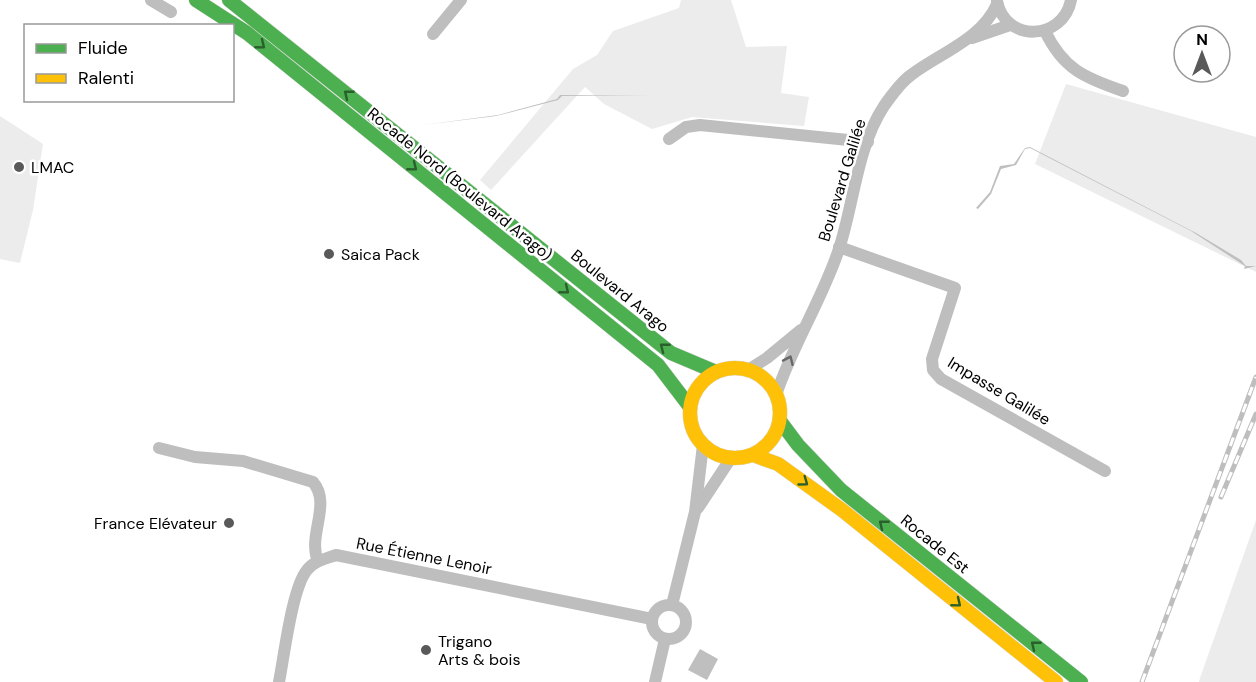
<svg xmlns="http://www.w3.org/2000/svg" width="1256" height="682" viewBox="0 0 1256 682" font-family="'DM Sans',sans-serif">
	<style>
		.green { fill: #ececec }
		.water { fill: #bfbfbf }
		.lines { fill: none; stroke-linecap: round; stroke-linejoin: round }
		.fast-casing { stroke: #dbdbdb; stroke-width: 15 }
		.slow-casing { stroke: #dbdbdb; stroke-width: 15 }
		.street { stroke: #bebebe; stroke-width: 12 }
		.fast { stroke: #4caf50; stroke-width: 14 }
		.slow { stroke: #ffc107; stroke-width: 14 }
		.rail-casing { stroke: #bebebe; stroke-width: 5 }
		.rail { stroke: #fff; stroke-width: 3; stroke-dasharray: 9; stroke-linecap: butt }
		.oneway { stroke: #2a602c }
		.oneway2 { stroke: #686868 }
		.poi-dot { fill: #595959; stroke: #fff; stroke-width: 2 }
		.labels { text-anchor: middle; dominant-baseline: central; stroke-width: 5; stroke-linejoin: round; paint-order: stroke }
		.poi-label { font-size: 16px; fill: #000; stroke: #fff; text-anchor: start }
		.street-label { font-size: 16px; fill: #000; stroke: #fff }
	</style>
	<rect width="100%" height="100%" fill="#fff"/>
	<g class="green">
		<polygon points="681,0 731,0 746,47 787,46 781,93 809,97 804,126 692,117 652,129 604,104 585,87 491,190 480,180 573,69 597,55 613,31 679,8"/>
		<polygon points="1066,84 1256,137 1256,272 1035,164"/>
		<polygon points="0,116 43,144 33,210 20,263 0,259"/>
		<polygon points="1256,520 1256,682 1199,682 1200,678"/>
	</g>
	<g class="water">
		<polygon points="560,95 650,96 562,96 558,100 496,116 423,125 498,115 557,99"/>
		<polygon points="1030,147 1196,233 1241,260 1246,266 1256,266 1244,269 1245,266 1191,231 1030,148 1025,149 1016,165 1001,169 991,194 978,209 976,208 990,192 1000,166 1014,164 1025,148"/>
		<polygon points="700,649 718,659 707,680 688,670"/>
	</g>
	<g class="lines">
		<g class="fast-casing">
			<g id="fast">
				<polyline points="196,0 247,33 658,365 690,407"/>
				<polyline points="229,0 671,353 716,372"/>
				<polyline points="780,421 798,445 841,490 1081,682"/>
			</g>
		</g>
		<g class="slow-casing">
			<g id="slow">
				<circle cx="735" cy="413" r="45"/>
				<polyline points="753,455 778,464 842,510 1056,682"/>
			</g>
		</g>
		<g class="street">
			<polyline points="151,0 171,12"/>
			<path d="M997,1C1005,43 1063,41 1071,0"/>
			<path d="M1045,31C1063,69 1085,78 1123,91"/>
			<polyline points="433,34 461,0"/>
			<polyline points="972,38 1010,25"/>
			<polyline points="669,139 686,127 700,125 868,142"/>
			<polyline points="839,247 955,288 932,359 933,370 941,379 1105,471"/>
			<polyline points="748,370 767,358 801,330"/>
			<path d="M776,395C793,344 822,300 839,249C854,203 857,147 884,106C891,96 901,82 911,75C940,53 982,39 997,4"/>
			<path d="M159,448L195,457L243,461L313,482C332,504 307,536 318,561"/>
			<polyline points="698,508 731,458"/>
			<circle cx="669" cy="622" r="17"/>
			<polyline points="672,605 695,512 703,445"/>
			<path d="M279,682C284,657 292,588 307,570C314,561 325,559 336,555L652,619"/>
			<polyline points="655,682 665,639"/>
		</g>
		<use href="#fast" class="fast"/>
		<use href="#slow" class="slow"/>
		<g class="rail-casing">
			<g id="rail">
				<polyline points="1221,497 1256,414"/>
				<polyline points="1142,682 1256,377"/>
			</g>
		</g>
		<use href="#rail" class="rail"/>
	</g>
	<defs><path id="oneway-chevron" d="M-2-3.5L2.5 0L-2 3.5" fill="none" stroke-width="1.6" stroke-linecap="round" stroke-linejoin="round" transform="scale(1.5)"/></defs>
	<g class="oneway">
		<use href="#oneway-chevron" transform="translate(261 45) rotate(39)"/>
		<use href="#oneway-chevron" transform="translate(348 94) rotate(-141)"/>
		<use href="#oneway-chevron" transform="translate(413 167) rotate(39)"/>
		<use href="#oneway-chevron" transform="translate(565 290) rotate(39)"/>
		<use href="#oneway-chevron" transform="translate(664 347) rotate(-142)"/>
		<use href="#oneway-chevron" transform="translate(804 482) rotate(36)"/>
		<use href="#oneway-chevron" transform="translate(883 524) rotate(-141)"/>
		<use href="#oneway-chevron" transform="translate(957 603) rotate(39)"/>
		<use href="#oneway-chevron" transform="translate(1035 645) rotate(-141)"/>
	</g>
	<use class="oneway2" href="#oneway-chevron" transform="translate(789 360) rotate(-66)"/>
	<g class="poi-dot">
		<circle cx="19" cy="167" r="6"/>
		<circle cx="329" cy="254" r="6"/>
		<circle cx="229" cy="523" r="6"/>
		<circle cx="426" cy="650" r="6"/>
	</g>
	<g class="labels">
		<g class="poi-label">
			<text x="31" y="167">LMAC</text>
			<text x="341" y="254">Saica Pack</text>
			<text x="217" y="523" text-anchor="end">France Elévateur</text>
			<text x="438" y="641">Trigano<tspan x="438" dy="18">Arts &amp; bois</tspan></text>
		</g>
		<g class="street-label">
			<text transform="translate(842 180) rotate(-73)">Boulevard Galilée</text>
			<text transform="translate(460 184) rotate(39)">Rocade Nord (Boulevard Arago)</text>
			<text transform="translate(620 291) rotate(39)">Boulevard Arago</text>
			<text transform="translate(999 391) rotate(31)">Impasse Galilée</text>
			<text transform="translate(935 544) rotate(39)">Rocade Est</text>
			<text transform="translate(424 556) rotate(11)">Rue Étienne Lenoir</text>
		</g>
	</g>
	<rect x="24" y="24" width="210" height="78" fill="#ffffff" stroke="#999999" stroke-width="1.5"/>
	<rect x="36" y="44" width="30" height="9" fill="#4caf50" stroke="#999999" stroke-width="1.5"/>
	<text x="78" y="54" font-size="18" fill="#000000">Fluide</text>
	<rect x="36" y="74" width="30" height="9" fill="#ffc107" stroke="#999999" stroke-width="1.5"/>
	<text x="78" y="84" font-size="18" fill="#000000">Ralenti</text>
	<g transform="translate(1202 54)"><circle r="28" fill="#ffffff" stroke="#999999" stroke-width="1.5"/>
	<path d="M0-4.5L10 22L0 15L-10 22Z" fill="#595959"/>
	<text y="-9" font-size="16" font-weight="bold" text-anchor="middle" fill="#000000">N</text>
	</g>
</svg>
